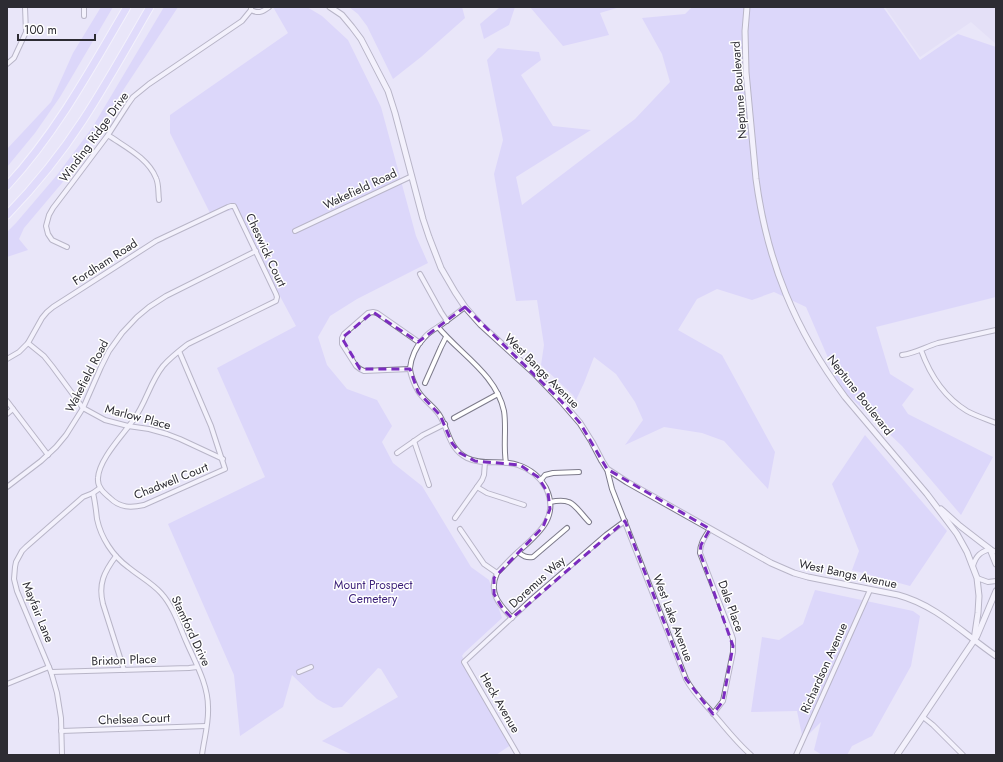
<svg xmlns="http://www.w3.org/2000/svg" width="1003" height="762" viewBox="0 0 1003 762" font-family="Jost,sans-serif">
	<style>
		.built { fill: #dddaf3 }
		.green { fill: #cdc5fb }
		.lines { fill: none; stroke-linecap: round; stroke-linejoin: round }
		.minor-casing { stroke: #7d7b8b; stroke-width: 6 }
		.tertiary-casing { stroke: #7d7b8b; stroke-width: 7 }
		.motorway-casing { stroke: #fff; stroke-width: 9 }
		.minor { stroke: #fff; stroke-width: 4 }
		.tertiary { stroke: #fff; stroke-width: 5 }
		.motorway { stroke: #d4cefc; stroke-width: 7 }
		.marked { fill: none; stroke: #7b2cbf; stroke-width: 3; stroke-dasharray: 8 5; stroke-linejoin: round }
		.labels { text-anchor: middle; dominant-baseline: central; stroke-width: 3; stroke-linejoin: round; paint-order: stroke }
		.street-label { font-size: 12px; fill: #2d2c33; stroke: #fff }
		.park-label { font-size: 12px; fill: #3f247b; stroke: #fff }
	</style>
	<rect width="100%" height="100%" fill="#e9e6f9"/>
	<polygon class="built" points="885,7 996,7 996,44 971,22 920,57"/>
	<g class="green">
		<polygon points="101,7 113,7 60,97 35,133 7,167 7,149 51,102 73,53"/>
		<polygon points="164,7 178,7 62,183 24,228 19,239 28,250 7,257 7,232 16,223 57,175 92,128"/>
		<polygon points="273,7 307,7 322,16 348,40 381,107 416,236 428,263 357,299 330,316 318,337 327,365 347,389 377,400 392,426 382,442 393,463 422,486 471,567 489,580 502,618 464,653 462,656 512,744 496,755 353,755 322,741 398,697 381,669 378,668 342,707 333,708 317,699 292,675 283,707 240,736 234,675 168,524 265,477 217,368 296,326 259,257 236,209 211,215 170,133 170,115 288,33"/>
		<polygon points="349,7 462,7 465,18 421,57 393,79 367,26 358,14"/>
		<polygon points="500,7 515,7 509,25 484,39 480,24"/>
		<polygon points="530,7 620,7 600,13 609,35 563,46"/>
		<polygon points="692,7 883,7 920,60 958,34 996,47 996,297 876,327 890,374 914,389 902,405 908,414 993,457 961,515 902,446 829,377 835,374 806,307 774,292 752,300 717,289 697,299 678,330 722,355 775,452 768,489 724,441 702,433 664,427 625,445 643,420 635,402 616,374 594,357 584,383 576,400 573,395 541,365 544,345 537,300 516,301 494,174 503,140 487,60 498,48 539,52 541,60 521,75 553,126 591,130 516,177 522,205 635,119 670,82 662,54 642,18 685,14"/>
		<polygon points="865,435 947,531 910,586 852,570 859,551 832,484"/>
		<polygon points="815,590 913,611 920,616 911,666 872,736 852,746 847,755 822,755 814,750 821,722 803,740 797,711 751,712 762,637 779,640 803,624"/>
	</g>
	<g class="lines">
		<g class="minor-casing">
			<g id="minor">
				<polyline points="84,7 84,16"/>
				<path d="M251,10C259,14 262,12 269,7"/>
				<polyline points="7,64 14,58 26,32 25,7"/>
				<path d="M108,135C125,147 148,158 156,178C159,184 158,193 159,200"/>
				<polyline points="295,231 412,176"/>
				<polyline points="67,247 52,240 48,234 46,226 49,215 53,208 72,183 108,135 128,104 133,97 149,84 242,21 251,10 251,7"/>
				<polyline points="420,274 441,312 447,321"/>
				<path d="M465,307C456,314 447,321 438,327C433,330 428,333 424,338C416,346 411,358 410,368C410,374 415,386 418,391C424,401 434,406 440,416C449,431 449,449 467,458C483,466 502,459 518,465C530,469 540,477 546,488C560,517 538,534 519,551C511,558 504,566 497,573C488,593 499,604 512,618"/>
				<path d="M438,327C460,354 496,374 504,411C505,417 505,423 505,429C505,440 504,451 506,463"/>
				<polyline points="28,343 44,356 52,366 83,408 105,420 128,426 149,429 167,434 180,439 223,459"/>
				<path d="M921,350C930,375 944,397 967,411C976,416 986,419 996,423"/>
				<path d="M902,355C916,353 925,347 938,343L996,330"/>
				<path d="M7,359L19,352L28,343L42,318L47,312L53,307L156,241L228,207L231,206H234L276,294L277,297L276,301L188,344C179,351 171,357 163,366C150,382 146,403 134,419C123,435 99,459 98,478C97,487 104,493 110,498C120,508 131,508 144,505L225,469L211,426L179,351"/>
				<polyline points="410,369 364,371 360,369 356,366 342,344 342,338 344,334 368,313 373,312 377,313 420,343"/>
				<polyline points="425,383 441,347 446,337"/>
				<polyline points="7,401 48,455"/>
				<polyline points="7,414 13,409"/>
				<polyline points="454,418 498,394"/>
				<polyline points="414,441 429,485"/>
				<polyline points="397,453 423,435 445,424"/>
				<path d="M607,469L612,489L686,679C692,691 702,701 711,711C724,726 736,742 751,755"/>
				<polyline points="541,480 545,475 553,473 579,472"/>
				<polyline points="7,487 41,461 56,447 66,435 83,408 101,367 109,351 122,333 137,317 149,307 166,296 256,251"/>
				<polyline points="477,487 487,493 524,505"/>
				<path d="M93,493C95,501 96,510 97,519C101,538 113,556 128,567C139,576 152,583 161,593C173,606 179,625 186,641C195,662 208,684 208,707C209,723 204,739 202,755"/>
				<path d="M550,502C573,497 574,506 589,522"/>
				<polyline points="455,518 482,480 484,475 485,462"/>
				<polyline points="460,529 484,564 497,573"/>
				<path d="M710,529C705,537 700,543 700,553L731,633L733,639V652L723,701L713,714"/>
				<path d="M518,552C523,556 526,558 533,557L567,528"/>
				<path d="M116,556C104,572 98,584 103,604L124,670"/>
				<path d="M973,566C976,555 981,552 990,549L996,552"/>
				<polyline points="977,578 988,582 996,581"/>
				<polyline points="51,672 189,668 197,667"/>
				<polyline points="299,672 311,667"/>
				<polyline points="7,684 49,667"/>
				<polyline points="923,717 933,725 963,755"/>
				<polyline points="61,731 206,726"/>
				<polyline points="62,755 61,718 57,693 51,672 17,591 14,579 15,567 16,562 22,551 26,547 83,497 93,493 100,488"/>
				<polyline points="518,755 464,662 532,599 606,535 625,521"/>
				<polyline points="796,755 870,590"/>
			</g>
		</g>
		<g class="tertiary-casing">
			<g id="tertiary">
				<path d="M330,7L342,15L352,27L361,39L388,91L395,113L423,219L429,237L441,268L455,292L465,307L481,325L535,374L561,401L580,423L592,442L602,461L607,469L627,482L771,563L794,573L808,577L898,595C936,605 964,634 996,656"/>
				<path d="M747,7L745,31L746,72L756,179C767,262 795,330 845,397L927,494L957,534L967,552L977,578L979,596L978,613L974,640"/>
				<polyline points="941,509 960,526 982,543 990,549 996,564"/>
				<polyline points="897,755 977,636 996,591"/>
			</g>
		</g>
		<g class="motorway-casing">
			<g id="motorway">
				<path d="M7,186C56,133 91,69 127,7"/>
				<path d="M7,215C35,186 61,154 83,120C107,83 128,45 150,7"/>
			</g>
		</g>
		<use href="#minor" class="minor"/>
		<use href="#tertiary" class="tertiary"/>
		<use href="#motorway" class="motorway"/>
	</g>
	<path d="M0 0H1003V762H0ZM465,307L561,401L580,423L607,469L710,529L701,545L700,553L733,646L723,701L713,714L686,679L625,521L512,618L503,609L494,594V578L543,527L550,509L548,493L538,477L520,465L475,461L460,453L452,443L440,415L418,392L410,369H360L342,338L373,312L418,342Z" fill="#e9e6f9" fill-opacity=".55" fill-rule="evenodd"/>
	<path class="marked" d="M465,307L561,401L580,423L607,469L710,529L701,545L700,553L733,646L723,701L713,714L686,679L625,521L512,618L503,609L494,594V578L543,527L550,509L548,493L538,477L520,465L475,461L460,453L452,443L440,415L418,392L410,369H360L342,338L373,312L418,342Z"/>
	<g class="labels">
		<g class="street-label">
			<text transform="translate(739 90) rotate(-94)">Neptune Boulevard</text>
			<text transform="translate(94 137) rotate(-54)">Winding Ridge Drive</text>
			<text transform="translate(360 189) rotate(-25)">Wakefield Road</text>
			<text transform="translate(266 250) rotate(65)">Cheswick Court</text>
			<text transform="translate(105 262) rotate(-33)">Fordham Road</text>
			<text transform="translate(542 371) rotate(45)">West Bangs Avenue</text>
			<text transform="translate(87 376) rotate(-63)">Wakefield Road</text>
			<text transform="translate(860 395) rotate(52)">Neptune Boulevard</text>
			<text transform="translate(138 417) rotate(15)">Marlow Place</text>
			<text transform="translate(171 481) rotate(-22)">Chadwell Court</text>
			<text transform="translate(848 574) rotate(12)">West Bangs Avenue</text>
			<text transform="translate(537 582) rotate(-42)">Doremus Way</text>
			<text transform="translate(731 606) rotate(70)">Dale Place</text>
			<text transform="translate(38 612) rotate(68)">Mayfair Lane</text>
			<text transform="translate(673 618) rotate(69)">West Lake Avenue</text>
			<text transform="translate(191 631) rotate(65)">Stamford Drive</text>
			<text transform="translate(124 660) rotate(-2)">Brixton Place</text>
			<text transform="translate(824 668) rotate(-66)">Richardson Avenue</text>
			<text transform="translate(500 703) rotate(60)">Heck Avenue</text>
			<text transform="translate(134 719) rotate(-2)">Chelsea Court</text>
		</g>
		<g class="park-label">
			<text x="373" y="585">Mount Prospect<tspan x="373" dy="14">Cemetery</tspan></text>
		</g>
	</g>
	<rect width="1003" height="762" fill="none" stroke="#2d2c33" stroke-width="16"/>
	<path d="M18 34v6h77v-6" fill="none" stroke="#2d2c33" stroke-width="2"/>
	<text x="24" y="34" font-size="12" fill="#2d2c33" stroke="#ffffff" stroke-width="3" paint-order="stroke">100 m</text>
</svg>
